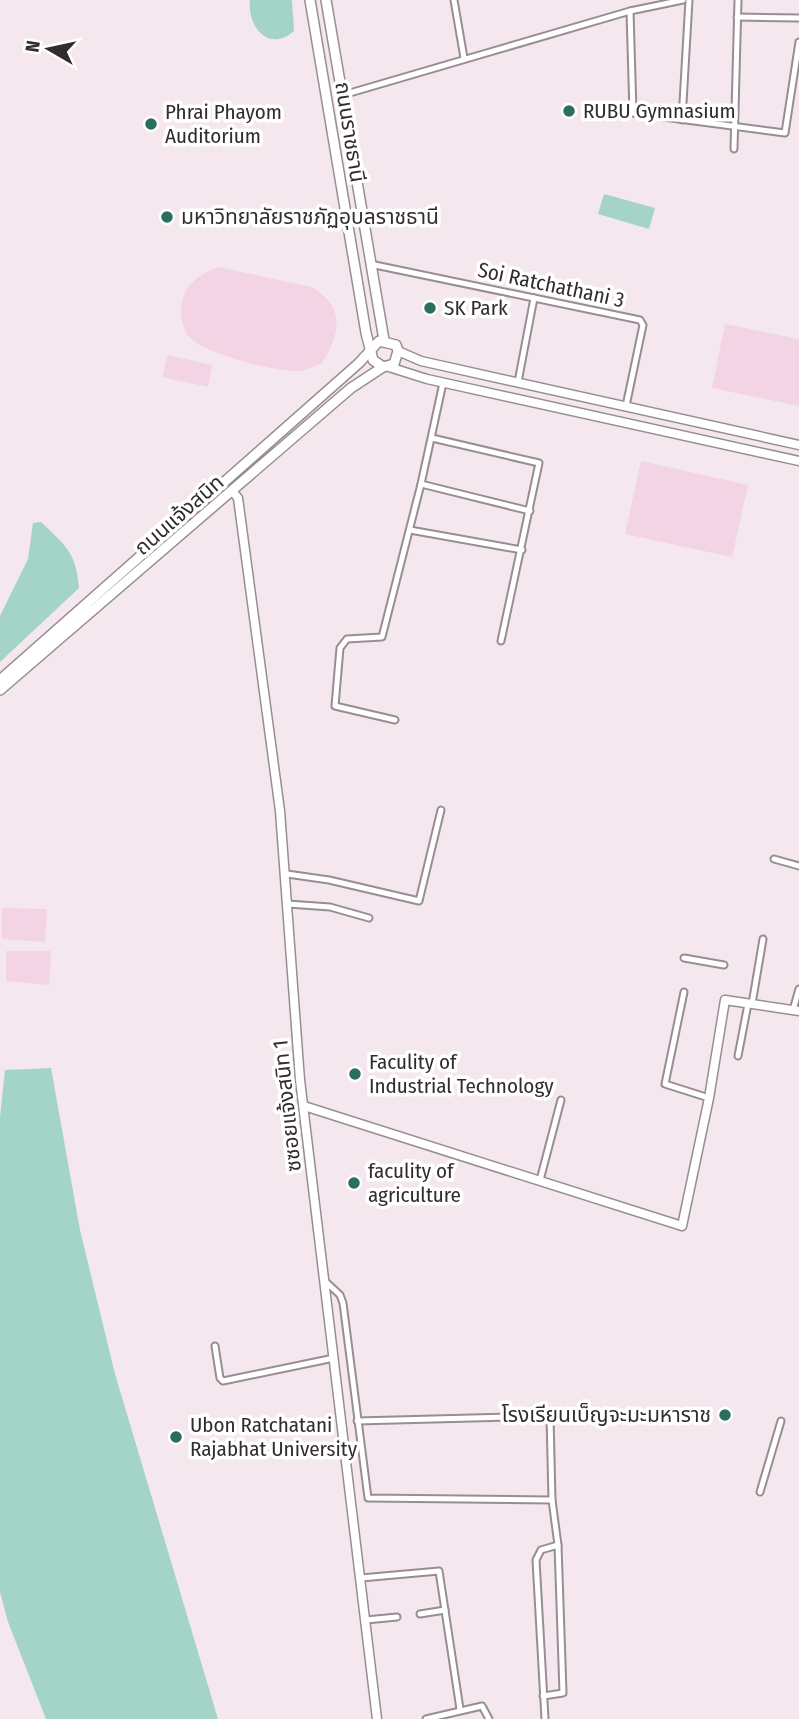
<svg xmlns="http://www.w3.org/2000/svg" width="799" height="1719" viewBox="0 0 799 1719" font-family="'Fira Sans Condensed','Noto Sans Thai',sans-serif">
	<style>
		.green { fill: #f2d4e5 }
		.water { fill: #a4d4c7 }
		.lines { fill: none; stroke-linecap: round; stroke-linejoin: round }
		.street-casing { stroke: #988d94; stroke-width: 9 }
		.secondary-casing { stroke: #988d94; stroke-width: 11 }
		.primary-casing { stroke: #988d94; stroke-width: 12 }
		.street { stroke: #fff; stroke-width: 5 }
		.secondary { stroke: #fff; stroke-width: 8 }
		.primary { stroke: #fff; stroke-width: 9 }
		.poi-dot { fill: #2b6e5e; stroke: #fff; stroke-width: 2.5 }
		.labels { text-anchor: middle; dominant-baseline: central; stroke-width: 7; stroke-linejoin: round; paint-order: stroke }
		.poi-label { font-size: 21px; fill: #312d2f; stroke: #fff; text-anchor: start }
		.street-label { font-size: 21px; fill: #312d2f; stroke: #fff }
	</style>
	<rect width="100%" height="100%" fill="#f4e8ee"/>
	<g class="green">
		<path d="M218,267L312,287C345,307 341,333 322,363C314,366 306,371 297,371C276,372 203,353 190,338C182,329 180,314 182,303C186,282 200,275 218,267Z"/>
		<polygon points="725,324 799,339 799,406 712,388"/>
		<polygon points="168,355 212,365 208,387 162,377"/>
		<polygon points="641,461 748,485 732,557 625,534"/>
		<polygon points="2,908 47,909 45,942 2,939"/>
		<polygon points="6,951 51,951 49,985 6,981"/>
	</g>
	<g class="water">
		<path d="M250,0H292L294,31C269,53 247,27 250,0Z"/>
		<polygon points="604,194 655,208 649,229 598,214"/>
		<path d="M41,522C66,546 76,552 79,588L0,662V616L28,559L33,523Z"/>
		<polygon points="51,1068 80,1230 115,1374 218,1719 46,1719 8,1622 0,1592 0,1117 5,1070"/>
	</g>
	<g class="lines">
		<g class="street-casing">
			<g id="street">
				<polyline points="454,0 464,58"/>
				<polyline points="630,11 633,113 785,133 799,42"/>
				<polyline points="737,17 799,18"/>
				<polyline points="343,95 630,11 683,0"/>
				<polyline points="682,120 689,0"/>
				<polyline points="734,149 738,0"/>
				<polyline points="370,264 640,320 643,325 626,406"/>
				<polyline points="518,382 534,298"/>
				<polyline points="432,438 539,463 501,641"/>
				<polyline points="421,484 530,511"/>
				<polyline points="410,530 522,550"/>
				<polyline points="395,720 335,706 340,648 347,639 382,637 421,484 443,383"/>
				<polyline points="774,859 799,866"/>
				<polyline points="287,874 329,880 419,901 441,810"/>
				<polyline points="288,904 330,907 369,918"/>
				<polyline points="684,958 724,965"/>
				<polyline points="684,992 665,1084 709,1098"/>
				<polyline points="752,1004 763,939"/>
				<polyline points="793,1010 799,989"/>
				<polyline points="738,1056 748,1004"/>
				<polyline points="540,1180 561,1100"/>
				<polyline points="325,1281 340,1295 343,1303 368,1498 552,1500"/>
				<polyline points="215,1346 220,1378 223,1381 334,1358"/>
				<polyline points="357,1421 550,1416 552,1500 558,1545 541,1550 536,1560 545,1719"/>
				<polyline points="760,1492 781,1421"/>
				<polyline points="361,1578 439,1571 460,1709"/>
				<polyline points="420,1614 445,1610"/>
				<polyline points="366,1620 397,1617"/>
				<polyline points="543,1696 563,1693 558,1545"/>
				<polyline points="426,1719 482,1706 489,1719"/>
			</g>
		</g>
		<g class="secondary-casing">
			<g id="secondary">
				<polyline points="398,351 421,361 799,445"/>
				<polyline points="389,367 427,379 799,461"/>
				<polyline points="233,492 238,498 280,811 300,1080 377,1719"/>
				<polyline points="304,1106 682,1226 709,1098 725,1000 799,1011"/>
			</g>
		</g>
		<g class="primary-casing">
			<g id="primary">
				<polyline points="310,0 366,333 373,360 383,367"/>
				<polyline points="326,0 384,340"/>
				<polyline points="0,680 359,363 379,341 396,345 398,351 394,364 383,367 351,388 0,690"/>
			</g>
		</g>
		<use href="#street" class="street"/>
		<use href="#secondary" class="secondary"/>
		<use href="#primary" class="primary"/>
	</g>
	<g class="poi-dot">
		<circle cx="569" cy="111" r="7"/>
		<circle cx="151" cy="124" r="7"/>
		<circle cx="167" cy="217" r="7"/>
		<circle cx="430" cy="308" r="7"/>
		<circle cx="355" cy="1074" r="7"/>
		<circle cx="354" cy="1183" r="7"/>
		<circle cx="725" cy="1415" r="7"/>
		<circle cx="176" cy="1437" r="7"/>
	</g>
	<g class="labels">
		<g class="poi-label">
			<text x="583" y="111">RUBU Gymnasium</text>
			<text x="165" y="112">Phrai Phayom<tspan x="165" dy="24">Auditorium</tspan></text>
			<text x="181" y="217">มหาวิทยาลัยราชภัฏอุบลราชธานี</text>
			<text x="444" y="308">SK Park</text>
			<text x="369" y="1062">Faculity of<tspan x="369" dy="24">Industrial Technology</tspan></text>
			<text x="368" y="1171">faculity of<tspan x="368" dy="24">agriculture</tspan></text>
			<text x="711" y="1415" text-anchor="end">โรงเรียนเบ็ญจะมะมหาราช</text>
			<text x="190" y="1425">Ubon Ratchatani<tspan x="190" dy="24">Rajabhat University</tspan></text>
		</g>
		<g class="street-label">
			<text transform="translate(350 132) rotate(81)">ถนนราชธานี</text>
			<text transform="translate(551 285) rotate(12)">Soi Ratchathani 3</text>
			<text transform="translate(179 515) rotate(-41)">ถนนแจ้งสนิท</text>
			<text transform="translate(287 1106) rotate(-96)">ซซอยแจ้งสนิท 1</text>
		</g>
	</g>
	<g transform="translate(49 49) rotate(279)" stroke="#ffffff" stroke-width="5" paint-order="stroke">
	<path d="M0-5L12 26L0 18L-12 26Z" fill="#312d2f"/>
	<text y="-10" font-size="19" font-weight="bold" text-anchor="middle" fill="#312d2f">N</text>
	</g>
</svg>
